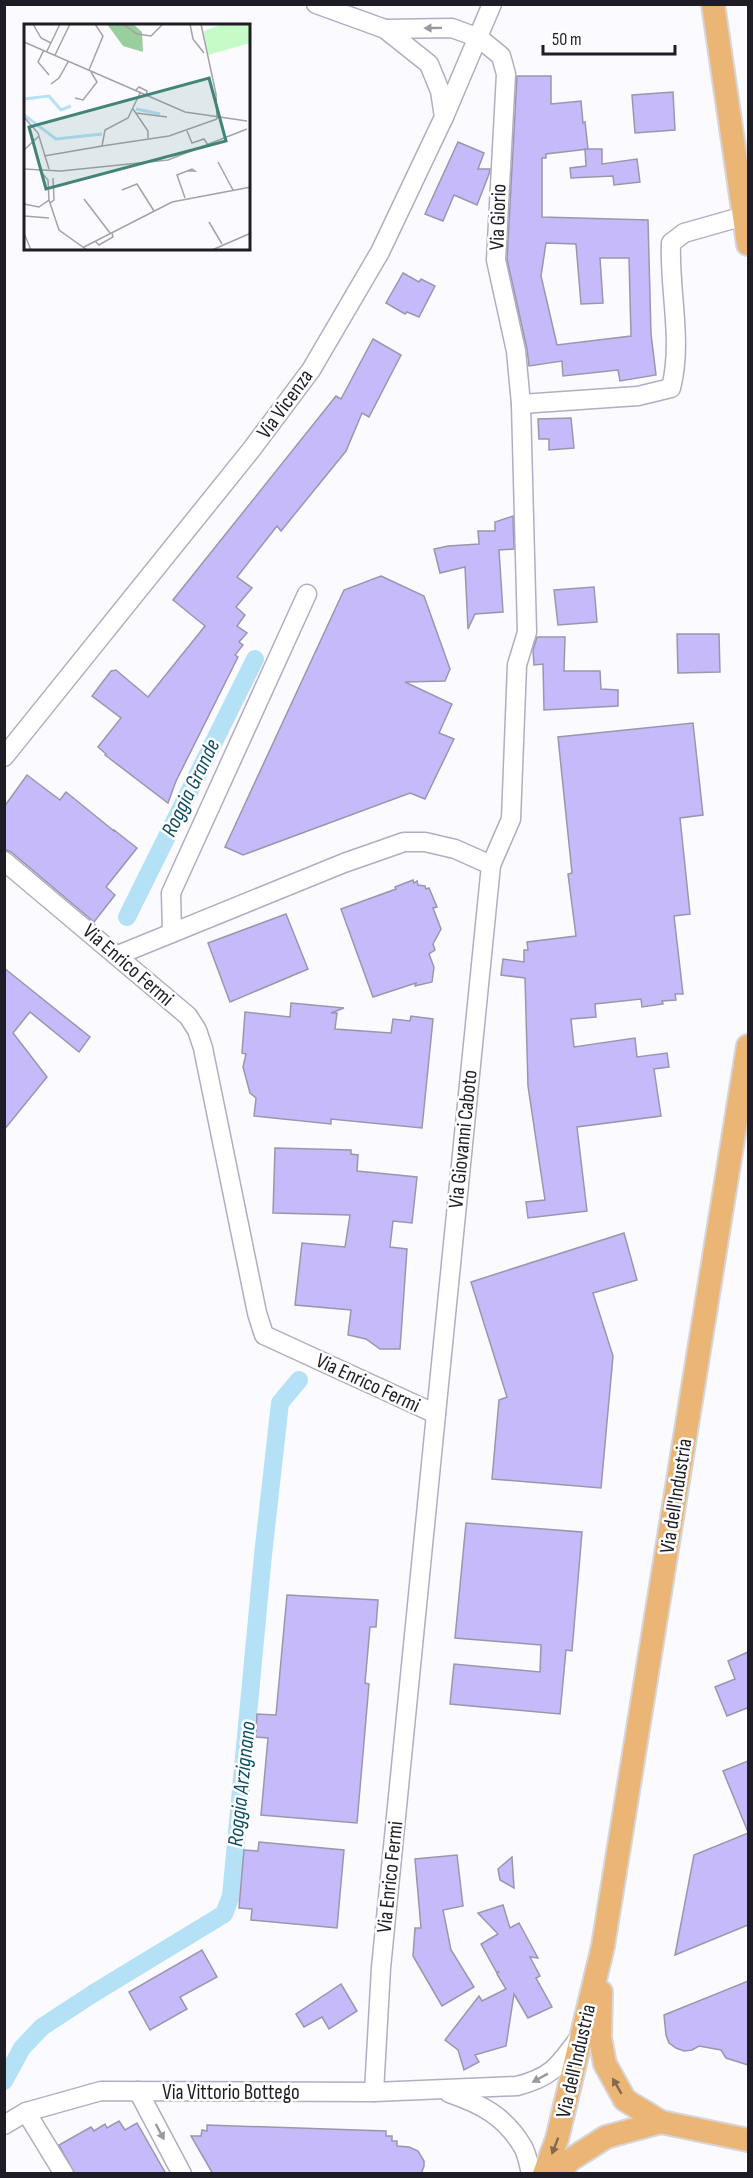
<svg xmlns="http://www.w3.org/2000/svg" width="753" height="2178" viewBox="0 0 753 2178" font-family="'Sofia Sans Condensed',sans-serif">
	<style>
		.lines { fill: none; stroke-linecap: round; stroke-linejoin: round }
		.canal { stroke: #b4e1f6; stroke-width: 18 }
		.building { fill: #c6bafb; stroke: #9a97ac; stroke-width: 1.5; fill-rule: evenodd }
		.minor-casing { stroke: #b1adc3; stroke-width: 21 }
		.major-casing { stroke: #d6d6d8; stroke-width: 26 }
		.minor { stroke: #fff; stroke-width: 18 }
		.major { stroke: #ebb576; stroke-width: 22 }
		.oneway { fill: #9a999d }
		.oneway2 { fill: #84694e }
		.labels { text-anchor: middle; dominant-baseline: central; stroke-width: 5; stroke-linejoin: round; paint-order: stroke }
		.street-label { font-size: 21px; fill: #1e1d25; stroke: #fff }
		.water-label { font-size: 22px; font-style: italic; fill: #0e4f67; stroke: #fff }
		.inset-river { fill: none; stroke: #b4e1f6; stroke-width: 3 }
		.inset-road { fill: none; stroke: #a3a2a8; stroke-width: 1.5 }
		.view { fill: #428578; fill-opacity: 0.15; stroke: #428578; stroke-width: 3 }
		.inset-edge { fill: none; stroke: #1e1d25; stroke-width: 3 }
	</style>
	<rect width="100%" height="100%" fill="#fbfaff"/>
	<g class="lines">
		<g class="canal">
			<polyline points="127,917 255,659"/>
			<polyline points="4,2081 22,2048 42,2027 94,1993 224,1914 231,1896 263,1555 280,1403 299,1380"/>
		</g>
	</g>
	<g class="building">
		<path d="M517,76H551V104L581,101L583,123L585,122L588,149L546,154V158H542V217L648,220L651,334L656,375L620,381L618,370L563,376L562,361L529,366L527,349L507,259ZM546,243L576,244L581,304L603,303L600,258H629L631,336L557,345L541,276Z"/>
		<polygon points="673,92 675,130 635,133 632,95"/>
		<polygon points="458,142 484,153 478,169 490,169 489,174 477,205 454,195 443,221 425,214"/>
		<polygon points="585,149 602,149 602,164 637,159 640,182 614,185 613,176 571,178 570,168 586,166"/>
		<polygon points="403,273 419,282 421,279 435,286 419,317 407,312 405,314 386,303"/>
		<polygon points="373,339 401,355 369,417 362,413 346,451 281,531 277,526 237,577 252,588 236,607 245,615 237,626 247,633 239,642 243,645 235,655 238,657 176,781 168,803 105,755 106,754 98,747 121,718 92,696 111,671 116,670 148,697 205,626 173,600 336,396 341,399"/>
		<polygon points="571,418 574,448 549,450 549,439 539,439 538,419"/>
		<polygon points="513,516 514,549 499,550 503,612 475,614 468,629 465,567 440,573 434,549 448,546 479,544 478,531 495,531 495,522"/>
		<polygon points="381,576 424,596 450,669 445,681 405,682 452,704 439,733 454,739 425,799 410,793 243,855 225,847 344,590"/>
		<polygon points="594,587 597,622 558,625 554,590"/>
		<polygon points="677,634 719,634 720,672 678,673"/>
		<polygon points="537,637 565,637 564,671 600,671 601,689 618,690 618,706 544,710 543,664 534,665 533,650"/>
		<polygon points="693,723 703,815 680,818 690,914 674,916 683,994 675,994 676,1000 662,1001 663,1004 642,1007 641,999 595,1004 596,1017 571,1019 574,1047 635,1038 637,1057 667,1053 669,1067 654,1069 661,1116 577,1127 587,1211 528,1218 526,1202 545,1200 528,1086 525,978 501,975 503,959 524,962 524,950 528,950 527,942 576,936 568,874 572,873 558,737"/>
		<polygon points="27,775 60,800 66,792 114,831 114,830 137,848 106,887 115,895 94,922 11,852 4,849 4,807"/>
		<polygon points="413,880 414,883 417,881 418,885 425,886 426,889 429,888 437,907 433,908 441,929 433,944 435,950 429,954 434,967 432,982 415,986 416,983 373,997 341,909 396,889 395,887"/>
		<polygon points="286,914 308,969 230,1002 208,943"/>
		<polygon points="4,968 90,1037 79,1052 30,1012 13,1033 47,1077 4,1130"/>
		<polygon points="291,1003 344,1008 331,1013 337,1013 335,1029 391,1033 393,1019 410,1021 411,1016 433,1019 422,1128 331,1119 331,1124 254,1116 256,1098 250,1093 243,1067 246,1054 242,1053 245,1012 290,1017"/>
		<polygon points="275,1148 351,1150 351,1154 358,1155 357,1171 417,1177 412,1223 393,1221 390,1247 407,1249 400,1349 380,1349 366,1339 348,1335 351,1310 295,1305 302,1243 345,1247 350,1215 273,1213"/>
		<polygon points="624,1233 637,1280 593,1293 613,1356 601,1488 492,1479 499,1400 507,1397 471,1282"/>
		<polygon points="466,1523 582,1532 572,1651 566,1650 560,1714 450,1704 454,1664 540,1672 541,1645 455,1638"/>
		<polygon points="287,1595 378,1600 376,1627 370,1627 365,1683 369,1684 357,1823 261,1815 268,1738 256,1737 257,1714 276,1715"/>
		<polygon points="748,1652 748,1710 747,1708 727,1716 715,1687 735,1679 728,1661"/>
		<polygon points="748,1761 748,1832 723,1771"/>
		<polygon points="748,1833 748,1925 675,1955 694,1855"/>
		<polygon points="259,1842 344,1850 337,1928 251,1920 252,1909 239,1908 244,1850 258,1851"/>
		<polygon points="457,1855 463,1906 443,1910 451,1950 474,1987 442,2006 413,1956 415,1928 421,1928 415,1859"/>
		<polygon points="512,1857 514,1888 500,1880 498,1869"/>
		<polygon points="503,1905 510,1928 519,1923 538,1958 530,1957 540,1976 536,1978 552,2007 528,2018 514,1994 506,2046 475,2055 479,2062 464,2070 458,2050 445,2040 479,1996 482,2001 506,1989 497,1974 499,1971 497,1973 481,1944 498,1934 478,1913"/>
		<polygon points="202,1950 217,1977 180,1997 187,2009 150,2030 129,1992"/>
		<polygon points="748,1981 748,2065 726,2058 721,2050 699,2046 692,2050 684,2051 676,2048 669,2043 666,2035 664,2015"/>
		<polygon points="341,1984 357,2011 329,2029 322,2017 304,2027 296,2014"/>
		<polygon points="119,2121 125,2130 137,2123 166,2174 75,2174 59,2145 91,2127 94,2131 105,2124 107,2128"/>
		<polygon points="207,2125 386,2131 386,2136 392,2136 392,2141 397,2141 397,2146 409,2147 418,2151 424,2161 424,2166 421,2174 213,2174 191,2136 201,2136 202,2130 207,2131"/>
	</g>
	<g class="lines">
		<g class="minor-casing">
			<g id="minor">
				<polyline points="316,4 385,29 429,64 440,91 444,117"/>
				<polyline points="385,29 452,28 479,38 501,56 506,74 496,260 516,351 521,404 527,632 517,665 511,819 491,865 436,1414"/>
				<path d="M521,404L638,396L671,388C683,341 669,291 671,243L684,233L744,216"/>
				<polyline points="4,757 251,450 311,370 380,252 444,117 492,4"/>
				<polyline points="4,861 188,1016 197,1030 203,1048 257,1313 264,1335 436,1414 381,1968 374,2092"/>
				<polyline points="172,933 171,893 307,594"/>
				<polyline points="118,955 344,863 404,842 425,842 455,849 491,865"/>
				<polyline points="138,2091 182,2174"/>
				<path d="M449,2093C481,2104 505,2116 523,2147C527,2154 529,2165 531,2174"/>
				<polyline points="26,2112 64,2174"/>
				<path d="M4,2125L26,2112L101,2091L374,2092L517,2086C552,2077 558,2066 579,2038"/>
			</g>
		</g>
		<g class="major-casing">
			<g id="major">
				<polyline points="713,4 748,244"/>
				<polyline points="601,1992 600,2038 605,2064 625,2100 661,2122 748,2140"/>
				<polyline points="544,2174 557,2139 603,1946 748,1046"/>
				<polyline points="558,2174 570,2160 606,2137 661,2122"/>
			</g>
		</g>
		<use href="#minor" class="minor"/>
		<use href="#major" class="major"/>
	</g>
	<defs><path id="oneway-solid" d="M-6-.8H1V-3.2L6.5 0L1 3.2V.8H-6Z" transform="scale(1.5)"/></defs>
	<g class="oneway">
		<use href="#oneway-solid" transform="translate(433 28) rotate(179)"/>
		<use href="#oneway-solid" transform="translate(540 2078) rotate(151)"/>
		<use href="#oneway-solid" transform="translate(160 2132) rotate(62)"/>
	</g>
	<g class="oneway2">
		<use href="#oneway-solid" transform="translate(617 2086) rotate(-120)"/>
		<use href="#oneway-solid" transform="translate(555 2146) rotate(111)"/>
	</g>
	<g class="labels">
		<g class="street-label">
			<text transform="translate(498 217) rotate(-88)">Via Giorio</text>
			<text transform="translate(285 404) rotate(-54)">Via Vicenza</text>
			<text transform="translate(128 965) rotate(41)">Via Enrico Fermi</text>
			<text transform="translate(463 1139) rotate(-84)">Via Giovanni Caboto</text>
			<text transform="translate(368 1383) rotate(25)">Via Enrico Fermi</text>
			<text transform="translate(676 1496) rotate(-81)">Via dell'Industria</text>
			<text transform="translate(390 1877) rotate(-84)">Via Enrico Fermi</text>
			<text transform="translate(576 2061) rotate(-77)">Via dell'Industria</text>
			<text x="231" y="2092">Via Vittorio Bottego</text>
		</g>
		<g class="water-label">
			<text transform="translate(191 788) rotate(-64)">Roggia Grande</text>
			<text transform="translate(242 1784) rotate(-84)">Roggia Arzignano</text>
		</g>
	</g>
	<g transform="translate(24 24)">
		<rect width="226" height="226" fill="#fbfaff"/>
		<path d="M199,0H226V19L184,31L180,7Z" fill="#c5fbc7"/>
		<path d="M83,0H109L118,8L119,28L99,22Z" fill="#99cf9c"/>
		<path class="inset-river" d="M0,75L25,72L37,86L47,82M112,85L136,90M0,91L32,115L78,110"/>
		<path class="inset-road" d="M9,0L17,14L27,19M99,0L113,10L127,12L138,1M166,0L169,15L180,29M177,0L192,70L193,95M0,18L161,88L223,97M20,26L14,38L25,51M23,27L36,0M31,31L46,0M65,46L79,12L71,0M27,60L35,54L44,38M111,67L115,63L123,67L122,71M51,74L59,76L73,58L67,48M109,85L124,107V114M112,89L143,93M0,93L14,109L25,145M163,107L168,119L180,115L184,121M78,122L145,112L193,95M0,126L15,112M20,132L78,122L81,106L104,94L116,69M194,138L209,166M0,145L37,147L144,136L223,105M98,166L113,160L130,187M161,174L153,151L168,145L171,147H163M60,175L86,209M25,176L35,206L63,226M26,179L30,176L29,154M0,180L15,183L25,176L24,156L17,148M0,192L25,194M185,198L198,220M0,209L7,226M71,217L75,221L89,213L88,209M60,223L148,178L227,163M188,226L227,209"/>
		<path class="view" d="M185,54L202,117L22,165L5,103Z"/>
		<rect width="226" height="226" class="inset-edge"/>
	</g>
	<rect width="753" height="2178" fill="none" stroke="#1e1d25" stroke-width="12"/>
	<path d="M543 45v9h132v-9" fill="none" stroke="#1e1d25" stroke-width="3"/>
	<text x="552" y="45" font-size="18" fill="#1e1d25" stroke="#ffffff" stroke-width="4.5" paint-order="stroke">50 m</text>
</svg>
